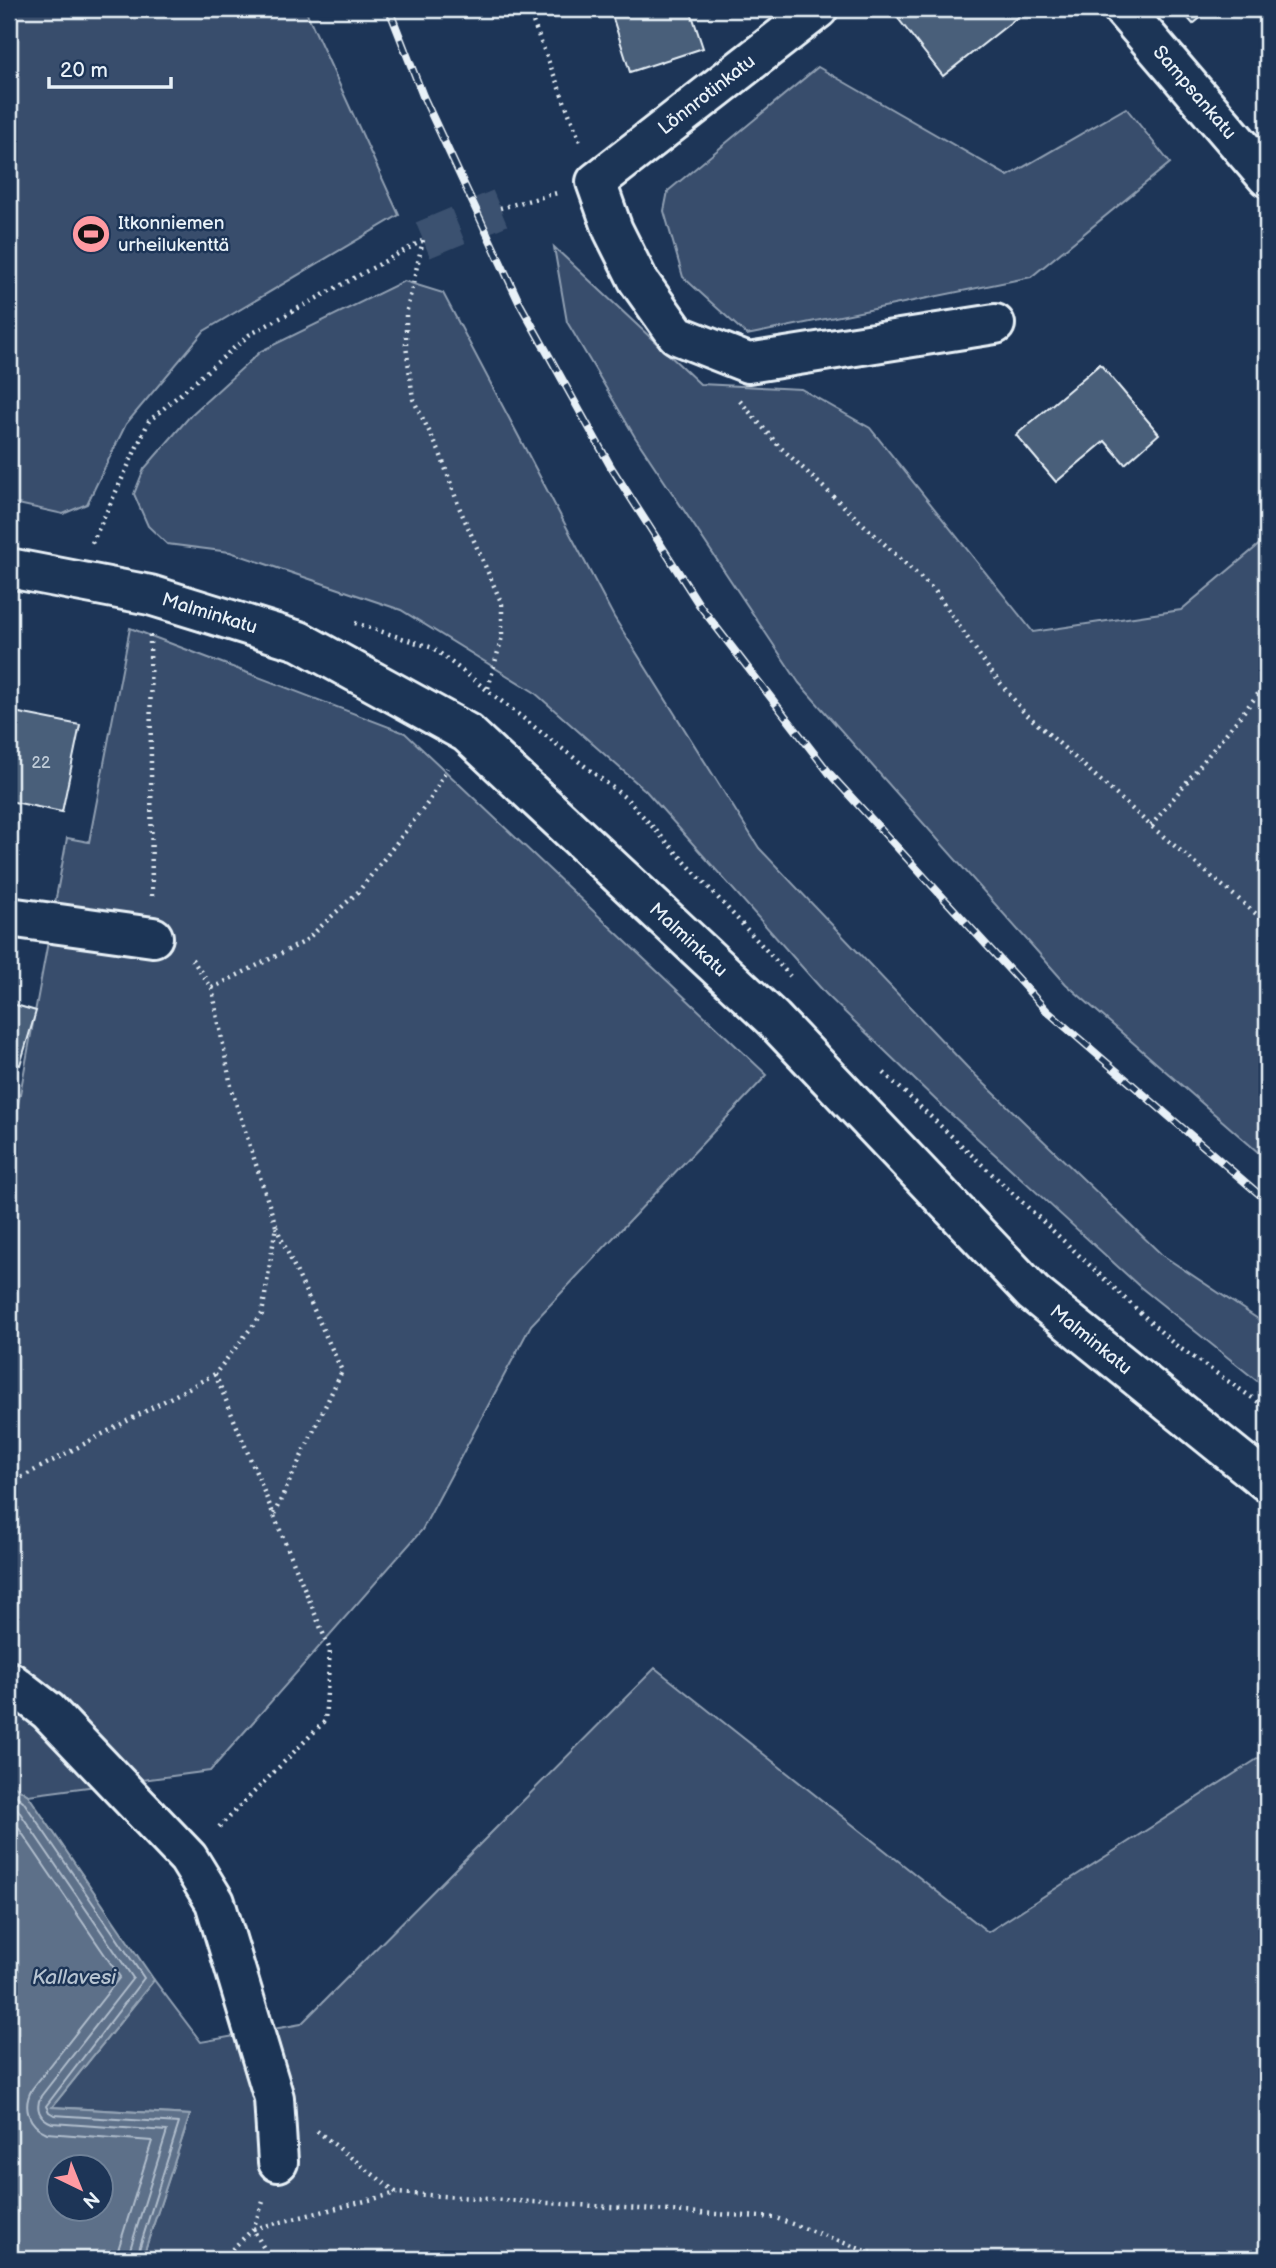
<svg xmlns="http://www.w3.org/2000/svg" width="1276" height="2268" viewBox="0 0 1276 2268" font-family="'Balsamiq Sans',sans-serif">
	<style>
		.green { fill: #374d6c; stroke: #909fb2; stroke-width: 2 }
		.water { fill: #5d7089; stroke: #95a4b5; stroke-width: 2; fill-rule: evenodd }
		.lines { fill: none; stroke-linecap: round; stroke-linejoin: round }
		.shore { stroke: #b0bdcc; stroke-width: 2 }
		.building { fill: #495e7a; stroke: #e8f1f8; stroke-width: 2 }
		.minor-tunnel { stroke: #3b516f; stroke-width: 38; stroke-dasharray: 38 19; stroke-linecap: butt }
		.minor-casing { stroke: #e8f1f8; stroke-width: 44 }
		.path { stroke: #e8f1f8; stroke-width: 4.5; stroke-dasharray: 2 5; stroke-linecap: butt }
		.minor { stroke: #1d3557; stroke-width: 38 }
		.rail-casing { stroke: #e8f1f8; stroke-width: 8 }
		.rail { stroke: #1d3557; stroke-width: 5; stroke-dasharray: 16; stroke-linecap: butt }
		.labels { text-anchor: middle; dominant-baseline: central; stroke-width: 5; stroke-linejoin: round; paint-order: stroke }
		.number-label { font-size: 16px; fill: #c0ccd8 }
		.street-label { font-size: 19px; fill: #e8f1f8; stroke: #1d3557 }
		.poi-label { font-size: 19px; fill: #e8f1f8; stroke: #1d3557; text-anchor: start }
		.water-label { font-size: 21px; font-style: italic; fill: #b7c4d1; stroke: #1d3557 }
	</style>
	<rect width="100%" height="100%" fill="#1d3557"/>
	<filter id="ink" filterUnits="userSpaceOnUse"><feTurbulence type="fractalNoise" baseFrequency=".0143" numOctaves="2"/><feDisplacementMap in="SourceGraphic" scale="14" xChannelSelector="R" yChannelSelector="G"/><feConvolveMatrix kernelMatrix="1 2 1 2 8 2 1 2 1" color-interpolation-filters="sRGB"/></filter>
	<g filter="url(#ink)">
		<g class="green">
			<polygon points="9,9 305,9 399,215 204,331 126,424 87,504 63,514 9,502"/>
			<polygon points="818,67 1008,176 1126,108 1170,163 1031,277 747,335 683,277 664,211 668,191"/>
			<polygon points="554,247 700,384 801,389 870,428 1033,632 1181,610 1267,538 1267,1160 1066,984 799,683 635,437 567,322"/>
			<polygon points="404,281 443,293 614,617 759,848 967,1067 1162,1255 1267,1325 1267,1389 1139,1286 941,1105 826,994 646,791 534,692 401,610 230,552 167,544 148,526 134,494 144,469 191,415 261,351"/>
			<polygon points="130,628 405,733 767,1075 531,1325 422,1530 210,1771 28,1795 9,1782 9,1154 67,838 89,842"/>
			<polygon points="655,1668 988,1932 1265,1754 1267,1732 1267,2259 142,2259 190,2115 52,2107 154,1980 201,2042 301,2024"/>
		</g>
		<path class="water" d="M9,1782L28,1795L154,1980L52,2107L190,2115L142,2259H9ZM60,2166H102V2208H60Z"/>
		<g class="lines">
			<g class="shore">
				<polyline points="9,1790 23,1801 144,1978 46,2106 49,2112 54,2115 179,2123 136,2259"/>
				<path d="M9,1801L16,1807L133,1978L41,2096C35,2108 39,2118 52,2123L167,2131L127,2259"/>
				<path d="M9,1814L120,1977L32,2089C22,2107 28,2125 47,2133L152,2141L118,2250L117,2259"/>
			</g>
		</g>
		<g class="building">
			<polygon points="610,9 690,9 703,48 630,72"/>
			<polygon points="908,9 1028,9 943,76 897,17"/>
			<polygon points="1180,9 1211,9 1193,24"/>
			<polygon points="1100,364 1159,434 1125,464 1105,441 1056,482 1016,435"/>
			<polygon points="9,711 80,725 62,812 9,801"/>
			<polygon points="9,1003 36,1011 20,1065 9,1061"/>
		</g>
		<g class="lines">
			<polyline class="minor-tunnel" points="423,240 500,208"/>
			<g class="minor-casing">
				<g id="minor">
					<polyline points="818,9 596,182 613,230 638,280 677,335 748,363 995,324"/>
					<path id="s1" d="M1123,9L1267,177"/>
					<path id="s2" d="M9,568L150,595L299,641L467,733L773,1019L1033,1293L1267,1482"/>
					<polyline points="9,917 153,937"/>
					<polyline points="9,1681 48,1711 188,1858 215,1902 274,2098 278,2162"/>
				</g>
			</g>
			<g class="path">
				<polyline points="528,9 581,144"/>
				<polyline points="500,208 557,193"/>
				<polyline points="423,240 406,314 406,346 413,399 440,453 459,507 502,604 502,637 487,692"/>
				<polyline points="740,401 778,445 935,591 989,669 1023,711 1151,826 1267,923"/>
				<polyline points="92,543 149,421 249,335 422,241"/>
				<polyline points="355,623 433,648 627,799 790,976"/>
				<polyline points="150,635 152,899"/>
				<polyline points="1151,826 1267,683"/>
				<polyline points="212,988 304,942 358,892 430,800 447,768"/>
				<polyline points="884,1073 1174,1344 1267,1408"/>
				<polyline points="215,1374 330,1650 325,1721 216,1830"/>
				<polyline points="9,1484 215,1374 262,1314 276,1226 232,1091 212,988 189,955"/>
				<polyline points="274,1514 342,1371 276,1227"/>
				<polyline points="317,2131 397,2193 776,2218 888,2259"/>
				<polyline points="222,2259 253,2229 264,2199"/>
				<polyline points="270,2259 253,2229 397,2193"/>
			</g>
			<use href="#minor" class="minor"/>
			<g class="rail-casing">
				<polyline id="rail" points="389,9 423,96 519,302 611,467 700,606 830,774 1047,1011 1267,1201"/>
			</g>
			<use href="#rail" class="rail"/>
		</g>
	</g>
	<defs>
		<g id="stadium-disc" transform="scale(2.0125)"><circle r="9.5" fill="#ff9aa2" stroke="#1d3557"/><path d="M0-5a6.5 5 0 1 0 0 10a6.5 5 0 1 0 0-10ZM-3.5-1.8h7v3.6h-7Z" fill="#111"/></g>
	</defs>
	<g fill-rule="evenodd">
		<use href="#stadium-disc" x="91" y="234"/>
	</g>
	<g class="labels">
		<g class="number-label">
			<text x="41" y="763">22</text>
		</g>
		<g class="street-label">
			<text stroke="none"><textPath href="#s1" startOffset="110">Sampsankatu</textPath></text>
			<text transform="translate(707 95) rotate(-38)">Lönnrotinkatu</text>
			<text stroke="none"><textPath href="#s2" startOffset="206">Malminkatu</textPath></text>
			<text stroke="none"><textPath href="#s2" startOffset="794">Malminkatu</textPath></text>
			<text stroke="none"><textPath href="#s2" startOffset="1362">Malminkatu</textPath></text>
		</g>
		<g class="poi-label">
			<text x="118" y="223">Itkonniemen<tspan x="118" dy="22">urheilukenttä</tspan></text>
		</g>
		<g class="water-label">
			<text x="74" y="1977">Kallavesi</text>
		</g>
	</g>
	<rect width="1276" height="2268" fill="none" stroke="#1d3557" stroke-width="35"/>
	<rect x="18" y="18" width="1241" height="2233" fill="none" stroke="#e8f1f8" stroke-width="2.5" filter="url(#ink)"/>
	<g transform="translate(80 2188) rotate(137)"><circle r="33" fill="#1d3557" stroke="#6e8097" stroke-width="2"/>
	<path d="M0-5L12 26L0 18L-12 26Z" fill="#ff9aa2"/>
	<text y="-10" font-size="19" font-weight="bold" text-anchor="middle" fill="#e8f1f8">N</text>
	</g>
	<path d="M49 77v10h122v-10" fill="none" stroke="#e8f1f8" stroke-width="3.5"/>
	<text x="60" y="77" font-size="21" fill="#e8f1f8" stroke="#1d3557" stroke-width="5" paint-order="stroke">20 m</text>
</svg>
